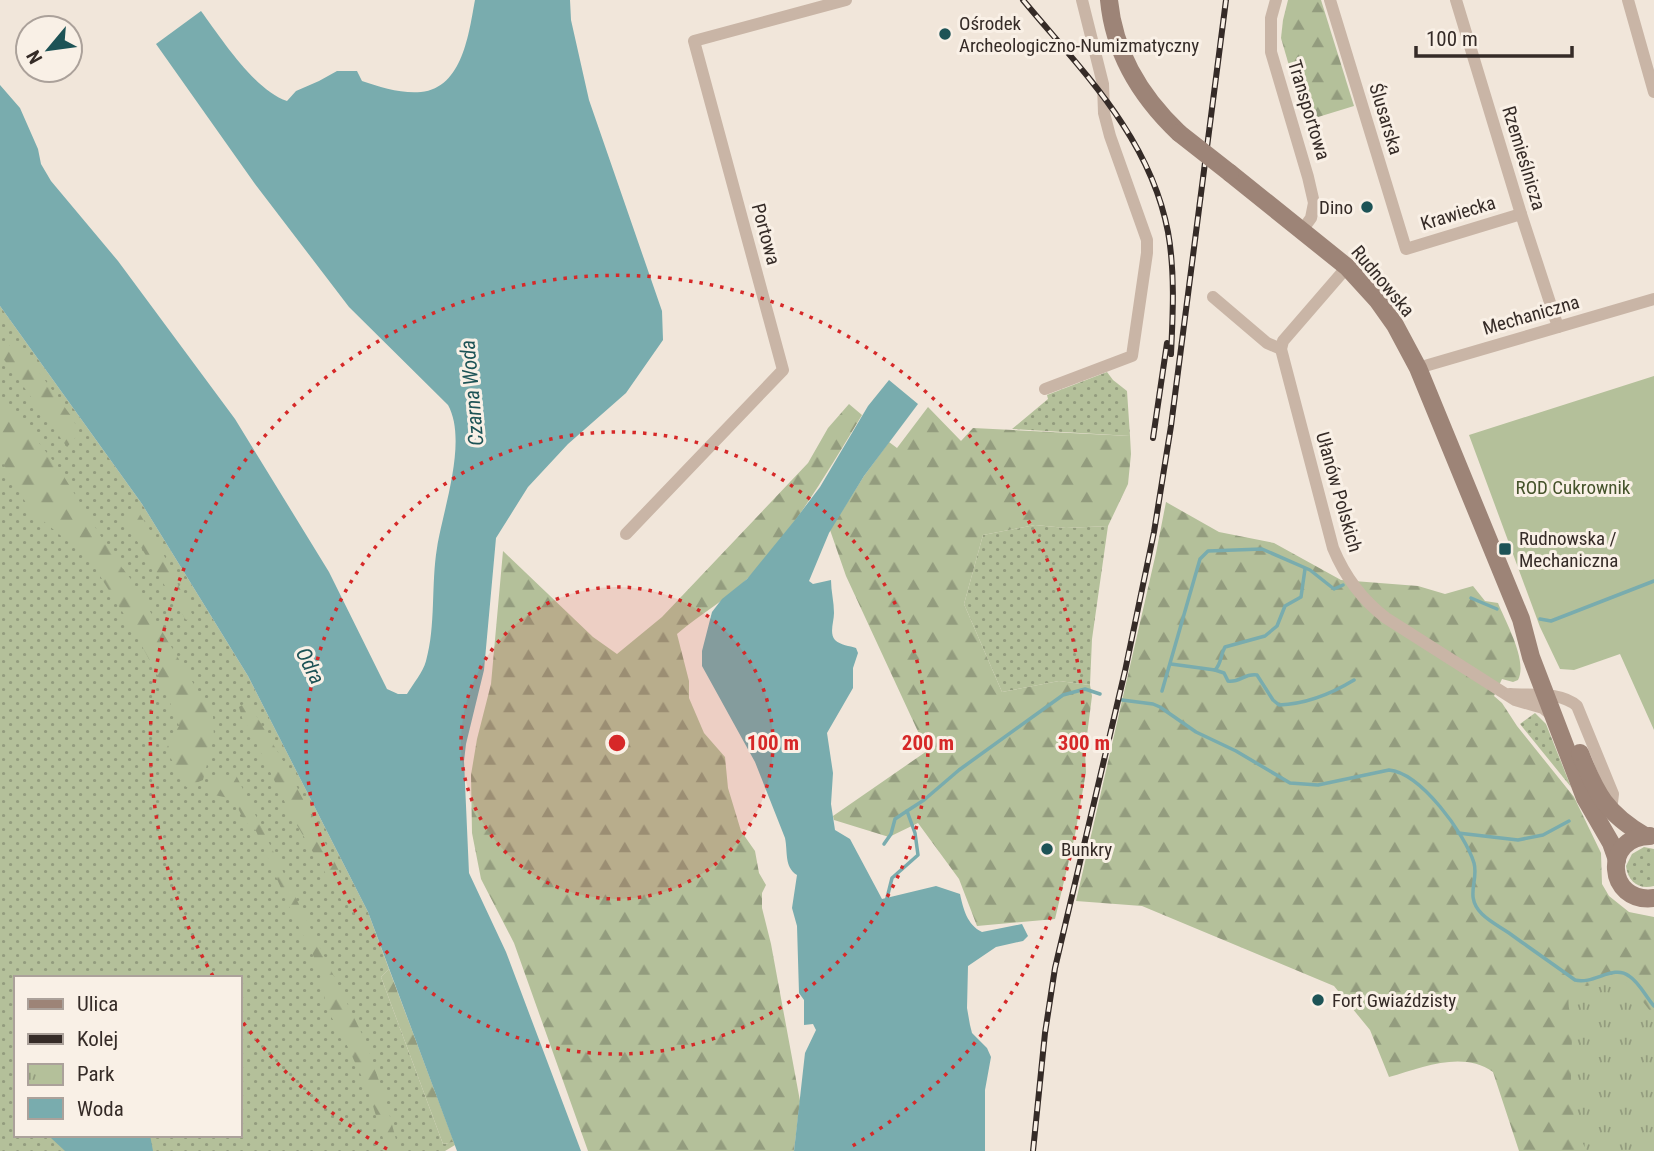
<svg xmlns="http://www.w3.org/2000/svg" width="1654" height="1151" viewBox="0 0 1654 1151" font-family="'Roboto Condensed',sans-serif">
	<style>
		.grass { fill: url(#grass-dots); fill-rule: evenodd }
		.forest { fill: url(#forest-firs) }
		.park { fill: url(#park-tufts) }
		.garden { fill: #b4c09a }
		.water { fill: #79acae }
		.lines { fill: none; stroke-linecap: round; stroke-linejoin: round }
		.stream { stroke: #79acae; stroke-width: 3.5 }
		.minor { stroke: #c9b5a6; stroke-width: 12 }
		.secondary { stroke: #9d8477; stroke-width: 18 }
		.rail-casing { stroke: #352b27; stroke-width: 6 }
		.rail { stroke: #f9f0e6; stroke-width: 3.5; stroke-dasharray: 10; stroke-linecap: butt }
		.secondary-bridge { stroke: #9d8477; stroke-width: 18 }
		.ring { fill: none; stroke: #d62828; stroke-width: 3.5; stroke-dasharray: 3.5 7 }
		.poi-dot { fill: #1d5356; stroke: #f9f0e6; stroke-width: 2.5 }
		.labels { text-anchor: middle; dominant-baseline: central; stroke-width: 6; stroke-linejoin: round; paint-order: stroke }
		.poi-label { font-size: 19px; fill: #352b27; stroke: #f9f0e6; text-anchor: start }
		.street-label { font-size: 19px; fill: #352b27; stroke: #f9f0e6 }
		.park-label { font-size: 19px; fill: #45532b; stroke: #f9f0e6 }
		.water-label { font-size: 21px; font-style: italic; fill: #1d5356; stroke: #f9f0e6 }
		.centre { fill: #d62828; stroke: #f9f0e6; stroke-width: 3.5 }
		.ring-label { font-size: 21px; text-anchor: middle; font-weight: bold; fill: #d62828; stroke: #f9f0e6; stroke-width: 6; stroke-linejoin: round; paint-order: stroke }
	</style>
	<defs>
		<pattern id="grass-dots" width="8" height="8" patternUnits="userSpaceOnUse" patternTransform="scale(1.75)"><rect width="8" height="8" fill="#b4c09a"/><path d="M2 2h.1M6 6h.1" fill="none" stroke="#939c7e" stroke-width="1.8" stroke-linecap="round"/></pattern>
		<pattern id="forest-firs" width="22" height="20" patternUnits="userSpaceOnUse" patternTransform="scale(1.75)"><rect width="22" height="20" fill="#b4c09a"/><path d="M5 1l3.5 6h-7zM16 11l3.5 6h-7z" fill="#939c7e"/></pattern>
		<pattern id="park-tufts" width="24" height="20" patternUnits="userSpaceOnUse" patternTransform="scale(1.75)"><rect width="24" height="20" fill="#b4c09a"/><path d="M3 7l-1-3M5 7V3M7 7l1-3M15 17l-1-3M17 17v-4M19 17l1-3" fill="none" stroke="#939c7e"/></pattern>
	</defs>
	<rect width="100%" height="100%" fill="#f1e6da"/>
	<g class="grass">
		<path d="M0,306L142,504L248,676L368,912L389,969L381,977L443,1144L454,1142L455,1145L445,1151H0ZM16,978H240V1135H16Z"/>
		<polygon points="1107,372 1113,380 1127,391 1130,436 1012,429 1048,399 1047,395"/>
		<polygon points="1035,525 1066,528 1108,526 1092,639 1090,685 1059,681 1002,692 964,604 983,535"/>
		<polygon points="1535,713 1546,724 1571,787 1520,724"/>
		<path d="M1644,847L1654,849V886C1639,890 1628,882 1626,866L1632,854Z"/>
	</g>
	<g class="forest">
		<polygon points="1288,0 1321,0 1354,106 1305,121 1281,38 1283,20"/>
		<polygon points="12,344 20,346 74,420 78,435 67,447 0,354 0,350"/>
		<polygon points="0,397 9,405 58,467 113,556 130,578 213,716 214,737 203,780 186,787 166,749 179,726 164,687 130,624 90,560 30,510 0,458"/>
		<path d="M849,404L862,415C828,471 795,529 749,577C728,599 700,614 677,634L689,681V698L704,733L725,757L728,788L741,831L755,851L759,873L766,885L762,893V908L771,944L800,1101L794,1151H588L514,943L481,879L472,833L471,775L477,739L491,684L503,551L593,637L617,654L662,617L808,463L828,428Z"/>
		<polygon points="928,407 961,441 973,428 1130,436 1131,454 1128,484 1108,526 1066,528 1035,525 983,535 964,604 1002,692 1059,681 1090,685 1092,696 1085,751 1086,772 1075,835 1055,919 977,926 959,879 918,823 889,837 834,820 833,816 927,751 846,576 830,530 864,476 889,442 897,448"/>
		<path d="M1166,502L1219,532L1274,543L1341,580L1418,586L1445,594L1473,586L1485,601L1498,603C1506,623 1528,661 1518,680L1513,682L1502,679L1494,696L1502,703L1517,726L1574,797L1601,853L1602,884L1609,896L1629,912L1654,917V1151H1519L1493,1072C1462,1050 1422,1068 1389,1077L1370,1030L1334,986L1142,906L1076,901L1156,553Z"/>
		<polygon points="138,511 159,545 193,616 186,620 124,520"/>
		<polygon points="244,704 250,705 289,771 354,901 343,903 291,815 249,728 243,721 239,707"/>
		<polygon points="236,775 364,1038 385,1098 399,1151 387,1151 368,1090 343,1037 326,1008 322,980 312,952 295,920 256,831 244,821 234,799 209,794 215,776"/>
		<polygon points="389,969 454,1142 443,1144 381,977"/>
	</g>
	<path class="park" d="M1615,977L1623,979L1630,985L1654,1016V1151H1587C1565,1114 1572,1072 1572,1031C1572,1007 1563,1008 1574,984L1587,986Z"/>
	<polygon class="garden" points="1654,376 1654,730 1620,654 1574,670 1560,669 1540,627 1469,435"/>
	<g class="water">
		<path d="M475,0H570L571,20L589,100L662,311L663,340L626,393L568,444L528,487L496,538L484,670L466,744L464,761L469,873L506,952L581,1151H457L368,912L248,676L142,504L0,306V85L20,108L38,149L41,164L51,181L118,261L235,419L329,572L387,689L398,694H407C413,684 423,672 426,661C436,626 431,584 437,548C443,509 468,441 448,405L349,307L255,184L156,44L201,11C221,38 255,91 287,101L296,91L319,81L337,71H357L362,81C380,87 402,94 421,92C463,88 469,32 475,0Z"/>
		<path d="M889,380L918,404L864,476L829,533L809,581L813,584L831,580C831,591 834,602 834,613C834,622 829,633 835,640C840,645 850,646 856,648L858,653L853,668V688L827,733L833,773L831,804L835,830L850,839L882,899L936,886L960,894C963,908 967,925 982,932L1022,924L1028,936L1023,941L996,947L968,966L967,1008L970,1025L972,1033L987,1048L991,1057L985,1090V1151H794L805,1053L816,1030L813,1024L804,1025V1000L799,993L797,926L792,908L797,875C784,867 788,852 785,838L755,762L702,666V651L712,612L722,599L747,579L795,520L820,487L868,406Z"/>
		<polygon points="53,1135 150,1135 153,1151 65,1151 51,1138"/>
	</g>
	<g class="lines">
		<g class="stream">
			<polyline points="1471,598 1497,609"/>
			<polyline points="1540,619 1551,621 1654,581"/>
			<path d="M1171,664L1215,670C1222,663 1220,655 1225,647L1265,636L1277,626L1285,606L1301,597L1305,569"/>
			<path d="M1215,670L1224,673L1228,681C1240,683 1244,673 1257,675L1273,700L1279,705C1306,704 1331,694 1354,680"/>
			<polyline points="1162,691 1200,559 1208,551 1262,549 1310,570 1334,589 1343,585"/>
			<path d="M1122,700L1153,704L1160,707L1196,732L1236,751L1290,783L1318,785L1389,770C1421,773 1465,834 1474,863C1479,881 1464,896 1482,914C1489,921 1500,927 1509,933C1531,949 1553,964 1575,980C1594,985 1613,964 1629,976C1639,982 1646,997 1654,1006"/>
			<polyline points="1458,833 1518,840 1543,835 1569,821"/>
			<polyline points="884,844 891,834 895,819 907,811"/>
			<polyline points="887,898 892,878 918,855 915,833 907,811 924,800 959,770 1063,695 1085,689 1100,694"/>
		</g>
		<g class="minor">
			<polyline points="1276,0 1271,18 1271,52 1308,177 1314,203 1311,218 1303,229"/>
			<polyline points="1330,0 1406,249 1521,214"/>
			<polyline points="1456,0 1521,214 1558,327"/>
			<polyline points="1628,0 1654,92"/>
			<path d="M1347,267L1283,341L1281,349L1333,548C1345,577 1361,599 1386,618L1515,700L1543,708L1554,717"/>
			<polyline points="1213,297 1267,343 1281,349"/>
			<polyline points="1418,368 1654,299"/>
			<polyline points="1045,389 1132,356 1147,253 1147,240 1110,136 1104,113 1103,84 1082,0"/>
			<polyline points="626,534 783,370 694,41 846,0"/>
			<path d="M1510,694C1531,696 1560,691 1577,706L1613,794L1611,811"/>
		</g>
		<g class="secondary">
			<path d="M1109,0C1114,53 1141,97 1179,133"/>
			<polyline points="1230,173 1347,267 1378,301 1395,325 1418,368 1521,619 1531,657 1585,798 1611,843 1617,860"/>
			<path d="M1580,753C1596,794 1606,813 1645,836"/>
			<path d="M1650,836C1602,836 1606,904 1654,898"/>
		</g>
		<g class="rail-casing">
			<g id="rail">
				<path d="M1023,0C1082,71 1150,137 1168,232C1175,271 1173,313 1171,354"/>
				<polyline points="1153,438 1167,343"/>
				<polyline points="1033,1151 1045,1033 1055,968 1125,671 1154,532 1171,426 1226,0"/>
			</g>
		</g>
		<use href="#rail" class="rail"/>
		<polyline class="secondary-bridge" points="1179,133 1230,173"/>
	</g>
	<circle cx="617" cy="743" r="156" fill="#d62828" fill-opacity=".12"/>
	<g class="ring">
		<circle cx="617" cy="743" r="156"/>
		<circle cx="617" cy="743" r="311"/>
		<path d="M387 1149A467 467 0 0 1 242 1021M213 976A467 467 0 1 1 847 1149"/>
	</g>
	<g class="poi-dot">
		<circle cx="945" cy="34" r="7"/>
		<circle cx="1367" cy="207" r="7"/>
		<rect x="1498" y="542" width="14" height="14" rx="3.5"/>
		<circle cx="1047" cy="849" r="7"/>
		<circle cx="1318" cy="1000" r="7"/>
	</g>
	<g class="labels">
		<g class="poi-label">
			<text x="959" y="23">Ośrodek<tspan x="959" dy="22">Archeologiczno-Numizmatyczny</tspan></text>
			<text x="1353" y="207" text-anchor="end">Dino</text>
			<text x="1519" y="538">Rudnowska /<tspan x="1519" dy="22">Mechaniczna</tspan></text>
			<text x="1061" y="849">Bunkry</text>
			<text x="1332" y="1000">Fort Gwiaździsty</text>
		</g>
		<g class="street-label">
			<text transform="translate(1309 110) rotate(73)">Transportowa</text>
			<text transform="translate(1386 119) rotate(73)">Ślusarska</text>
			<text transform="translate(1524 158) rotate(73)">Rzemieślnicza</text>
			<text transform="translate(1458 213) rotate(-17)">Krawiecka</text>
			<text transform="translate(766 234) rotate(75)">Portowa</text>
			<text transform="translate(1383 281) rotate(50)">Rudnowska</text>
			<text transform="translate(1531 315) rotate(-16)">Mechaniczna</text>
			<text transform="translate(1339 492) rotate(74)">Ułanów Polskich</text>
		</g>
		<g class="park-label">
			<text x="1573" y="487">ROD Cukrownik</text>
		</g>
		<g class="water-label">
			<text transform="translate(472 393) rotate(-95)">Czarna Woda</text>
			<text transform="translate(310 666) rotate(63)">Odra</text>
		</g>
	</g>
	<circle cx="617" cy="743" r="10" class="centre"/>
	<g class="ring-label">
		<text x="773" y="750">100 m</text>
		<text x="928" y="750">200 m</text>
		<text x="1084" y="750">300 m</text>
	</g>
	<rect x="14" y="976" width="228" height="161" fill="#f9f0e6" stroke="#aba19a" stroke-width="2"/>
	<rect x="28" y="999" width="35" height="10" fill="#9d8477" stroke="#aba19a" stroke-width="2"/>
	<text x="77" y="1011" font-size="21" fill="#352b27">Ulica</text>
	<rect x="28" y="1034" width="35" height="10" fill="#352b27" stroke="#aba19a" stroke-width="2"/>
	<text x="77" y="1046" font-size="21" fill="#352b27">Kolej</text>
	<rect x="28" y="1064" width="35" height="21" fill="url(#park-tufts)" stroke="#aba19a" stroke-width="2"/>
	<text x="77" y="1081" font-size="21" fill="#352b27">Park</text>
	<rect x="28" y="1098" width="35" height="21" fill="#79acae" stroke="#aba19a" stroke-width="2"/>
	<text x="77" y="1116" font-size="21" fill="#352b27">Woda</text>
	<g transform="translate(49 49) rotate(241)"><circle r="33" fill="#f9f0e6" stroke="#aba19a" stroke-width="2"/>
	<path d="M0-5L12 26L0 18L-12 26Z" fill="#1d5356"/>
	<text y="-10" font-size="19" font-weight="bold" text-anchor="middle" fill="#352b27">N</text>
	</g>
	<path d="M1416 46v10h156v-10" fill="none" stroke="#352b27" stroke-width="3.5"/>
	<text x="1426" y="46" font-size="21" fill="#352b27" stroke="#f9f0e6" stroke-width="5" paint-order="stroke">100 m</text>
</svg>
